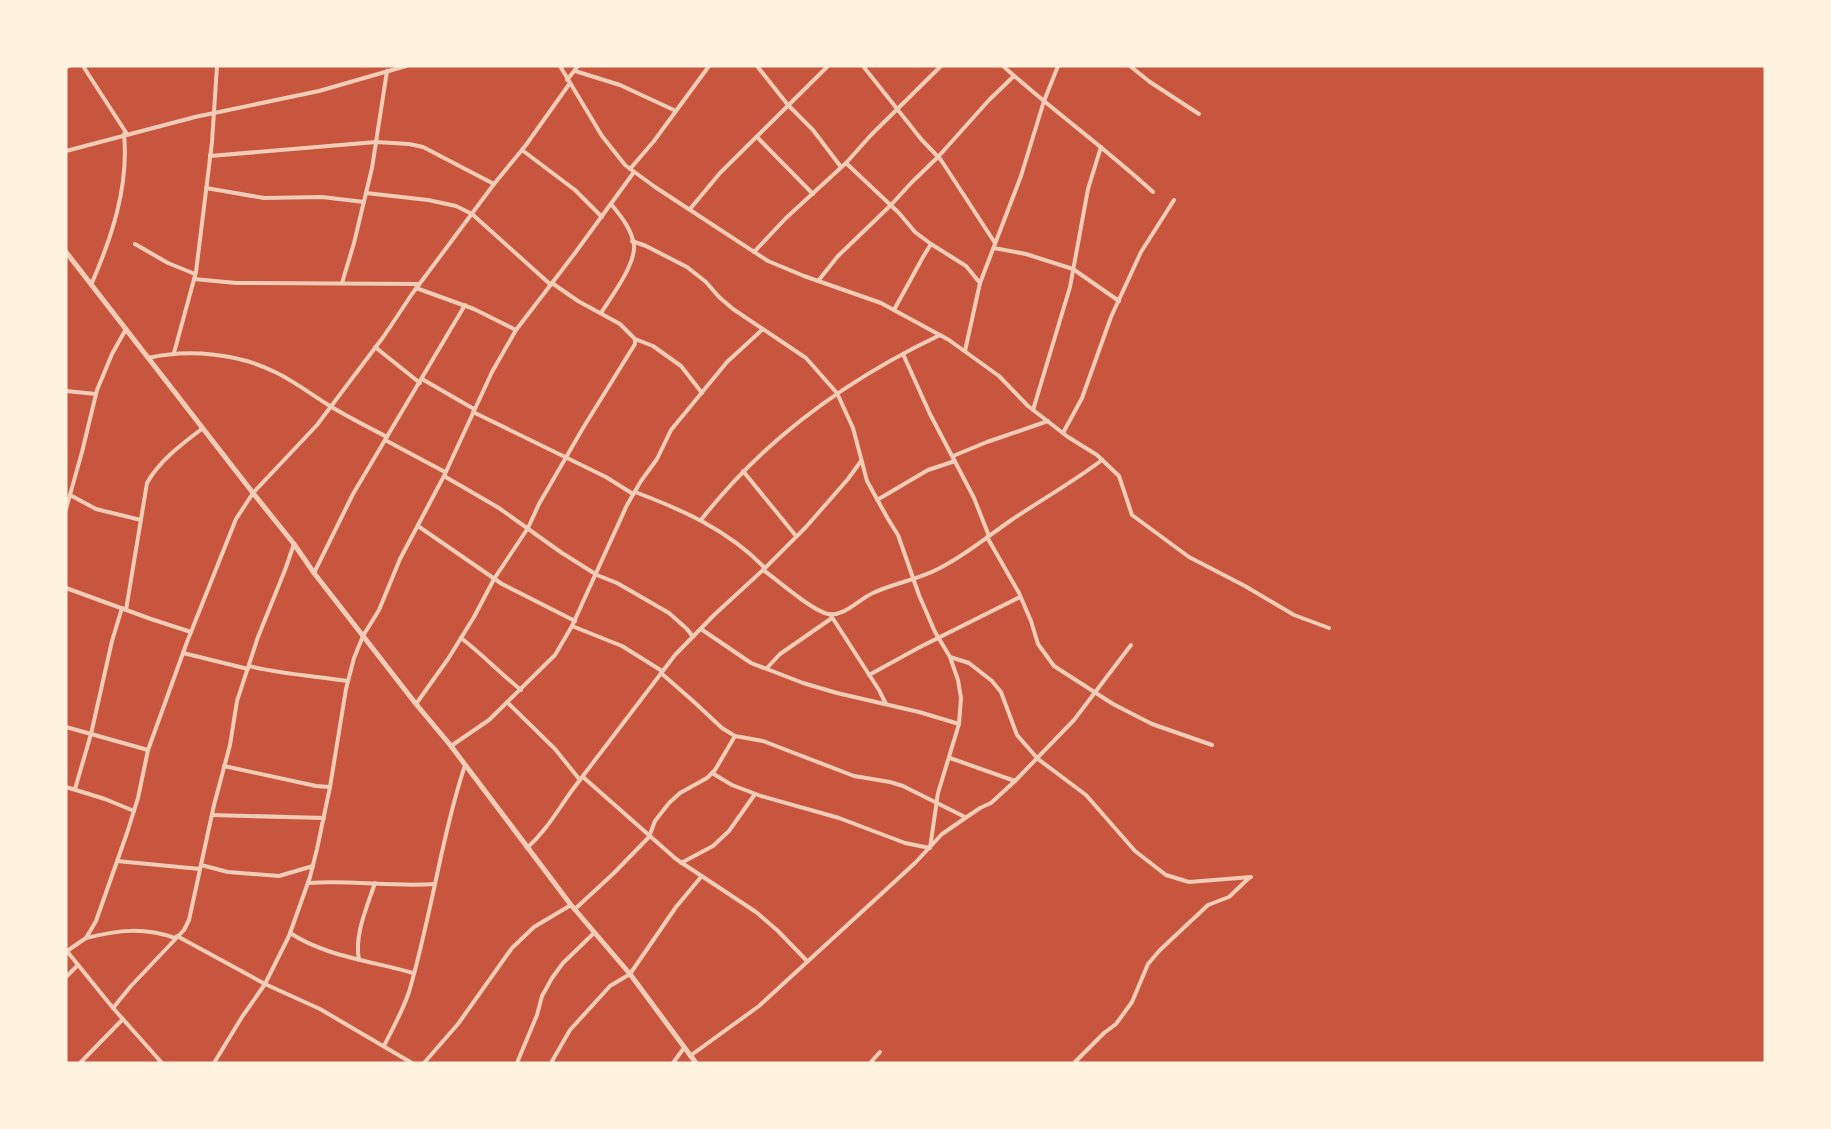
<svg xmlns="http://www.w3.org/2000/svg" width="1831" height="1129" viewBox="0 0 1831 1129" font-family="'Alegreya Sans',sans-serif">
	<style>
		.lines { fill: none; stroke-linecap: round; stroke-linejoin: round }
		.minor { stroke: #f1ccb7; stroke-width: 4 }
		.tertiary { stroke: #f1ccb7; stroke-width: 5 }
	</style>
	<rect width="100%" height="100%" fill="#c8553d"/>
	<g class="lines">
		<g class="minor">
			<polyline points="83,66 127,134"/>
			<polyline points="560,66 602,136 625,165 655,187 768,261 804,276 881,303 949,340 999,376 1028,406 1068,437 1097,455 1119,476 1132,515 1189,557 1245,586 1294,615 1329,628"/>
			<polyline points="757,66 788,105 813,130 841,167"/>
			<polyline points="863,66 921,139 941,160 995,243"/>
			<path d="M1003,66C1052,110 1105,148 1153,192"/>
			<polyline points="1130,66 1150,82 1199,114"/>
			<polyline points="66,67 69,66"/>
			<polyline points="575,71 620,85 676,111"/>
			<polyline points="567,80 578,66"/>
			<polyline points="757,137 813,194"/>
			<polyline points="522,150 575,190 602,217"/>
			<polyline points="66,151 195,117 319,91 406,66"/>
			<polyline points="210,156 376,142 409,144 423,147 494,184"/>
			<polyline points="846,163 899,213 915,232 931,244 966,266 980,283"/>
			<polyline points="630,169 654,141 709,66"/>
			<polyline points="206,188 264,198 322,197 364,202"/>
			<polyline points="366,193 428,200 456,206 472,214 551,285"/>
			<polyline points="690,209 720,173 828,66"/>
			<polyline points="632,241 646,246 687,267 706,282 719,297 733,309 806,358 837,393 853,428 867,481 888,519 898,535 919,595 935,632 950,657 958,680 961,698 959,724 938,793 930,848 905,843 839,818 761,796 732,785 712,773"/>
			<polyline points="135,244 168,263 195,274"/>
			<polyline points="994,248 1026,254 1073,269 1119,301"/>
			<polyline points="754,252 786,218 846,163 871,135 941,66"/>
			<polyline points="194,279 236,283 419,284"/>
			<polyline points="818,281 838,256 891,205 912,182 938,157 989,100 1014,76"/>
			<polyline points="342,283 354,243 372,168 387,71"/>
			<path d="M91,285C112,237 129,186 124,134"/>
			<polyline points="416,288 474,309 516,330"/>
			<polyline points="894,310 923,257 931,244"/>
			<path d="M601,313C611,297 636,264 634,245C632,230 621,216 611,204"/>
			<polyline points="635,339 653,346 681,366 702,393"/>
			<polyline points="375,347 420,383"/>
			<polyline points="965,351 980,283 1021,176 1044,101 1058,66"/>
			<polyline points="174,353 196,272 212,142 217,66"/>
			<polyline points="903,354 930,414 974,498 989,536"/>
			<path d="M148,358C188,349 237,353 275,372C294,381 312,395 330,406C348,417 368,427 387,437"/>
			<polyline points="422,379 474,409"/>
			<polyline points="66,391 96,394"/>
			<polyline points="1033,410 1070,287 1088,189 1101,147"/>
			<polyline points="473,412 606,477 633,494"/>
			<polyline points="1063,433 1082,398 1111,317 1141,252 1174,200"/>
			<polyline points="385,440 445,472"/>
			<polyline points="953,456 987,442 1048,421"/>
			<polyline points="743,471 796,536"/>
			<polyline points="444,476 499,508 562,553 597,575 617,583 669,613 687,629 693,637"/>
			<path d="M635,492C683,510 728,530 765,568"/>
			<polyline points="70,495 96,509 141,520"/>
			<polyline points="877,500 928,470 955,461"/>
			<polyline points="66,509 82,452 97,390 112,354 126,329"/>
			<path d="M701,520C764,439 848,379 940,335"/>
			<polyline points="418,526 502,584 575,621"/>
			<polyline points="987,537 1019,593 1031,621 1038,644 1054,666 1113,704 1152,724 1212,745"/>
			<path d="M763,570C779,581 811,610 828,614C844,617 859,599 873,593C894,583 917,580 938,569C963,557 987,537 1010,521C1041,500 1073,482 1102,460"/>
			<polyline points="314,573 353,494 465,305"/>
			<polyline points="66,588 151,619 191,632"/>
			<path d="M126,610L147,483C160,460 182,444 203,428"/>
			<polyline points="830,614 879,690 886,704"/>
			<polyline points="572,626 622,646 662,671"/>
			<polyline points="701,629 751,663 803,683 837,693 919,712 959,724"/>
			<path d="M461,638C482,654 500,673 521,690"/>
			<polyline points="183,653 248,669"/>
			<polyline points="950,657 969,663 992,681 1001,692 1017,735 1038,759 1086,795 1135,851 1166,875 1189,882 1251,877"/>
			<path d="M249,666C281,674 315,676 348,681"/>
			<polyline points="767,668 780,654 832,618"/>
			<polyline points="661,673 693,701 722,728 735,736 763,741 854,776 890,782 903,786 965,817"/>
			<polyline points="869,675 920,647 1020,597"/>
			<polyline points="507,702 555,749 580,780"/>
			<polyline points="416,704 448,659 474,617 494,579 528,528 539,504 583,428 635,344 635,339 620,324 578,301 552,283"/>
			<polyline points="66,727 148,750"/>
			<polyline points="451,746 489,720 555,655 572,626 627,505 641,481 657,459 671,430 727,362 763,329"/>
			<polyline points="950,758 1015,781"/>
			<polyline points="224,766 316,786 330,787"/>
			<polyline points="583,777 676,859 756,912 778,931 807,961"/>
			<polyline points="66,787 105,799 134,811"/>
			<polyline points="75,789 91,734 112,641 122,608"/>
			<polyline points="212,815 324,818"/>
			<path d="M527,848C547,830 557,811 573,789L675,655L714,615L763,570L806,527L848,479L861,461"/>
			<polyline points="117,861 200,869"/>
			<polyline points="681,863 713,846 729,831 755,794"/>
			<polyline points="201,865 228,872 279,876 313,866"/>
			<path d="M309,883C351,880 393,887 435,884"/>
			<polyline points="575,909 614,873 649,837 655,821 669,803 680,793 707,778 715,770 735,736"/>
			<path d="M290,933C327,957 372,961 413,973"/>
			<polyline points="177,936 265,984 320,1009 412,1063"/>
			<path d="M86,938C119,930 143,927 175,938"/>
			<polyline points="66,950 113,1008 162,1063"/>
			<polyline points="67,951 86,938 96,921 127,833 138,798 148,750 187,642 236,519 253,493 317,425 384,336 412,294 494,184 526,145 570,83"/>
			<path d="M359,960C354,935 367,907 375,883"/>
			<polyline points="66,977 78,965"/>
			<polyline points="113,1008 131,986 184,930 189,920 214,805 230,745 237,701 258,637 285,570 294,544"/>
			<path d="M384,1046C393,1028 403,1010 409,992C431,917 441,839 465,765"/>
			<polyline points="690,1056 759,1006 915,863 942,834 980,808 991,803 1015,781 1074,720 1131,645"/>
			<polyline points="80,1063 123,1019"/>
			<polyline points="214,1063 242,1017 265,984 289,936 310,877 317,849 330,787 346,689 354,658 363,636 379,610 400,559 444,476 492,372 516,330 575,253 634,172"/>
			<polyline points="424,1063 458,1024 512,948 534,927 571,905"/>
			<polyline points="517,1063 537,1015 542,996 552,978 563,963 594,933"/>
			<polyline points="551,1063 570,1030 610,986 630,974 676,907 701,877"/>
			<polyline points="673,1063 684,1048"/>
			<polyline points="870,1063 880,1052"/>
			<polyline points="1074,1063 1104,1033 1116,1024 1132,1002 1148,964 1160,950 1208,905 1229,897 1250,877"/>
		</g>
		<polyline class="tertiary" points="66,252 253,493 294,544 314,573 416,704 451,746 571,905 630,974 696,1063"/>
	</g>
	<rect width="1831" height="1129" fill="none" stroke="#fff3e0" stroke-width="135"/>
</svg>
